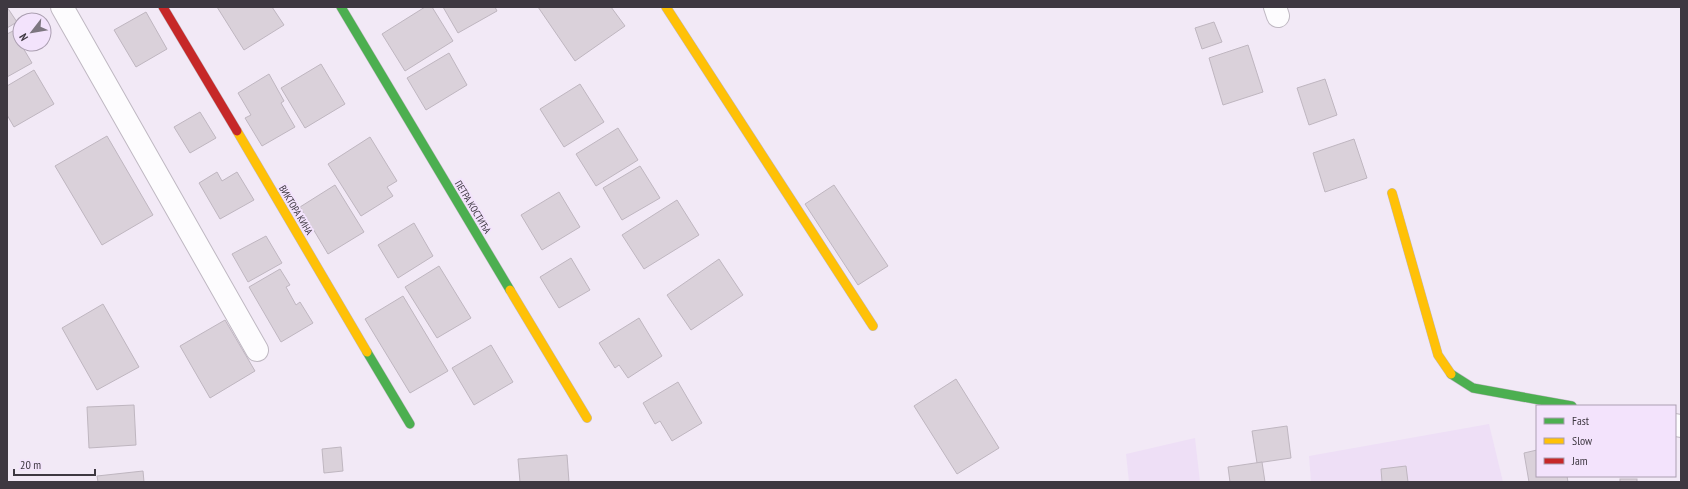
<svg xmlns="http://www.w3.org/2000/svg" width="1688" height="489" viewBox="0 0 1688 489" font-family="'PT Sans Narrow',sans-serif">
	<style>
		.built { fill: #eedff6 }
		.building { fill: #dad1da; stroke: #bfb6c0 }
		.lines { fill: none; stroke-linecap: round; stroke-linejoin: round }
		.street-casing { stroke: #bfb8c2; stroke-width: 24 }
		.fast-casing { stroke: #bfb8c2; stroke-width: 10 }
		.slow-casing { stroke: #bfb8c2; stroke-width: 10 }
		.jam-casing { stroke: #bfb8c2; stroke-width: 10 }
		.street { stroke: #fdfcfe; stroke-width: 22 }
		.fast { stroke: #4caf50; stroke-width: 9 }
		.slow { stroke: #ffc107; stroke-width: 9 }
		.jam { stroke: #c62828; stroke-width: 9 }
		.labels { text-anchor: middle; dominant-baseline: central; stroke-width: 4; stroke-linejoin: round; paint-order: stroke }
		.street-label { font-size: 10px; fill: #3e3841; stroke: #f3e3fc }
	</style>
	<rect width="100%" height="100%" fill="#f2e9f6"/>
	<g class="built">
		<polygon points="1489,424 1503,482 1311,482 1309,456"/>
		<polygon points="1195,438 1200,482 1129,482 1126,454"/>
	</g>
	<g class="building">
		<polygon points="7,7 17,22 7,28"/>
		<polygon points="217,7 272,7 284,25 244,50"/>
		<polygon points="425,7 432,7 453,41 405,71 382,34"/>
		<polygon points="443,7 495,7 497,11 458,33"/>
		<polygon points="538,7 611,7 625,26 575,61"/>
		<polygon points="146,12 167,49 136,67 114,30"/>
		<polygon points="1214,22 1222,42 1202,49 1195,28"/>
		<polygon points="13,31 32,63 7,77 7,34"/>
		<polygon points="1248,45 1263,92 1223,105 1209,58"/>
		<polygon points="449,53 467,85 426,110 407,78"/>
		<polygon points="321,64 345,104 305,128 281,88"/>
		<polygon points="34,70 54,104 14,127 7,115 7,86"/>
		<polygon points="269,74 284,101 281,103 295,127 262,146 245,118 251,115 238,93"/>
		<polygon points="1325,79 1337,115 1309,125 1297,88"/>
		<polygon points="580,84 604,122 564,147 540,109"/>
		<polygon points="200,112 216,138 190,153 174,127"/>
		<polygon points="618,128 638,160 596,186 576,154"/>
		<polygon points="107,136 153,215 102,245 55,166"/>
		<polygon points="370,137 397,181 387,187 393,196 361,216 328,164"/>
		<polygon points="1354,139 1367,178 1325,192 1313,153"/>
		<polygon points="640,166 660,198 622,220 603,188"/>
		<polygon points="217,172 222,181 237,172 254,200 220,219 199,183"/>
		<polygon points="335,185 364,232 328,254 300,207"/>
		<polygon points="834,185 888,266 858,285 805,204"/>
		<polygon points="559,192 580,227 542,250 521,215"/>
		<polygon points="677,200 699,235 644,269 622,235"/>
		<polygon points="414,223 433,256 398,278 378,245"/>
		<polygon points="266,236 282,263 248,282 232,254"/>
		<polygon points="571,258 590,290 559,308 540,277"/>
		<polygon points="719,259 743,295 691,330 667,295"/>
		<polygon points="439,266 471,318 437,338 405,287"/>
		<polygon points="280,269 290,285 286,287 296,305 300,302 313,323 281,342 249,287"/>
		<polygon points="403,296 448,371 410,393 365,319"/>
		<polygon points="103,304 139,367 97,390 62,328"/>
		<polygon points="639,318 662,356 628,378 619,365 615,368 599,343"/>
		<polygon points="225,320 255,371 210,398 180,346"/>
		<polygon points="491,345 513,382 474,405 452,368"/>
		<polygon points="956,379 999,448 957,474 914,406"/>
		<polygon points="678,382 702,423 672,441 660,421 655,424 643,403"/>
		<polygon points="134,405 136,445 89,448 87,407"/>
		<polygon points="1287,426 1291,458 1257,463 1252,431"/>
		<polygon points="341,447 343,471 324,473 322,449"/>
		<polygon points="1537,450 1537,476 1567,476 1568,482 1529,482 1524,453"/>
		<polygon points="567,455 569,482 520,482 518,459"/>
		<polygon points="1262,462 1265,482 1230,482 1228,467"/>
		<polygon points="1406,466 1408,482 1382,482 1381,469"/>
		<polygon points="143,471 144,482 98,482 97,476"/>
		<rect x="1620" y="479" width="17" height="3"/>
	</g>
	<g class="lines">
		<g class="street-casing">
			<g id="street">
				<polyline points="62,7 257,350"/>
				<polyline points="1275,7 1278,16"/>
				<polyline points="1675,425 1681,426"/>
			</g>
		</g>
		<g class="fast-casing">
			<g id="fast">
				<polyline points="341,7 510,290"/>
				<polyline points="367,352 410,424"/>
				<polyline points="1451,374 1473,388 1572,406"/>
			</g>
		</g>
		<g class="slow-casing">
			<g id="slow">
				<polyline points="666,7 873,326"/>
				<polyline points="237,131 367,352"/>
				<polyline points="1392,193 1438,355 1451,374"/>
				<polyline points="510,290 587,418"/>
			</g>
		</g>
		<g class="jam-casing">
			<polyline id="jam" points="163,7 237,131"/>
		</g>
		<use href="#street" class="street"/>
		<use href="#fast" class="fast"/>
		<use href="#slow" class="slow"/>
		<use href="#jam" class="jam"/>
	</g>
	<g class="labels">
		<g class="street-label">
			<text transform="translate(473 207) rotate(59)">ПЕТРА КОСТИЋА</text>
			<text transform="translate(296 210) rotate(59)">ВИКТОРА КИНА</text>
		</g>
	</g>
	<rect width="1688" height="489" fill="none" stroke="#3e3841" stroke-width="16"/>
	<rect x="1536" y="405" width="140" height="72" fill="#f3e3fc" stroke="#ab9fb1"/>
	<rect x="1544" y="418" width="20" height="6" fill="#4caf50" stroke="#ab9fb1"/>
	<text x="1572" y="425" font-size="12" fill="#3e3841">Fast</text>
	<rect x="1544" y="438" width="20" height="6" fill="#ffc107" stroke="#ab9fb1"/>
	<text x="1572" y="445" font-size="12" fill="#3e3841">Slow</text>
	<rect x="1544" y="458" width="20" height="6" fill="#c62828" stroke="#ab9fb1"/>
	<text x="1572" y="465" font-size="12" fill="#3e3841">Jam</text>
	<g transform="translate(32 32) rotate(239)"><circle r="19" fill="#f3e3fc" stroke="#ab9fb1"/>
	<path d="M0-3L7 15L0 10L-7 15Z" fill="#7d7680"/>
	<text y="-6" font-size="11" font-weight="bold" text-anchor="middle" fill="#3e3841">N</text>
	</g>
	<path d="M14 469v6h81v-6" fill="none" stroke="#3e3841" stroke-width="2"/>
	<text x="20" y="469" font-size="12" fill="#3e3841" stroke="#f3e3fc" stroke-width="3" paint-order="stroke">20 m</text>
</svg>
